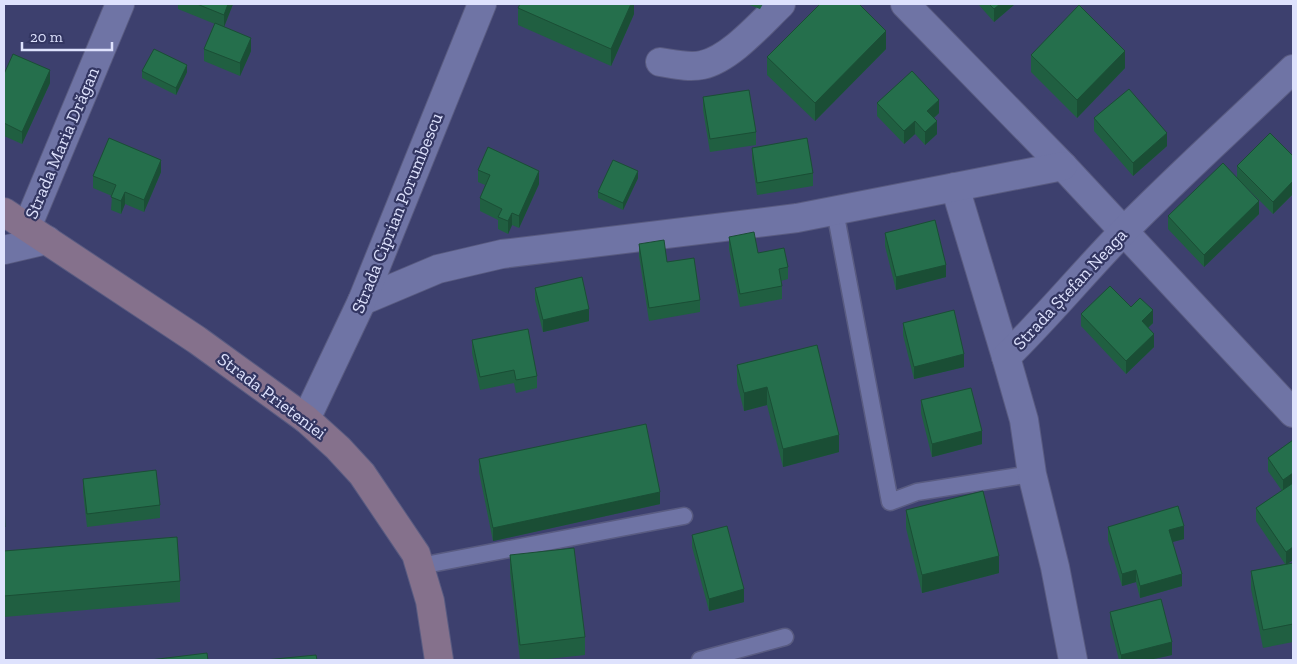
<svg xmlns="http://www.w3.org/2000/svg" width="1297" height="664" viewBox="0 0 1297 664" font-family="'Zilla Slab',serif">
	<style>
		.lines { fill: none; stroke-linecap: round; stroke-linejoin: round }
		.lane-casing { stroke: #595b81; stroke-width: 19 }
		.street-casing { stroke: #595b81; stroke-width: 30 }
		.secondary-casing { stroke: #595b81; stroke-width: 30 }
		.lane { stroke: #6f74a5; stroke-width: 16 }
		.street { stroke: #6f74a5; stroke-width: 28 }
		.secondary { stroke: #85718c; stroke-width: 28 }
		.wall { fill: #205f41 }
		.shaded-wall { fill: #1a4e35 }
		.building { fill: #256f4c; stroke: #1a4e35 }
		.labels { text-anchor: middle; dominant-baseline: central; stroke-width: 4.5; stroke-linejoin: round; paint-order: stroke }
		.street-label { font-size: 18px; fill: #dee2fd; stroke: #333662 }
	</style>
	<rect width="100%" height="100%" fill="#3d406e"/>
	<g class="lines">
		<g class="lane-casing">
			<g id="lane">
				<polyline points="835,211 890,502 917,492 1032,474"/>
				<polyline points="420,566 684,516"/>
				<polyline points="700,660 785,637"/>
			</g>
		</g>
		<g class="street-casing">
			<g id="street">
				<polyline points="905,4 1063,166 1293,413"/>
				<path d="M660,62C673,64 689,68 702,65C730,59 760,24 781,4"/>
				<polyline points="955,187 1006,357"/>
				<polyline points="27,227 120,4"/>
				<polyline points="4,250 47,240"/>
				<polyline points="362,301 438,269 502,254 797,218 1063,166"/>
				<polyline points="306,419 362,301 482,4"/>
				<path d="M1073,660L1055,567L1032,474L1024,420L1006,357C1047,317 1083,273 1123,232C1178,176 1237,123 1293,69"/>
			</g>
		</g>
		<g class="secondary-casing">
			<polyline id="secondary" points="4,212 197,340 306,419 338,448 362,474 416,554 430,601 439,660"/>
		</g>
		<use href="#lane" class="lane"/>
		<use href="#street" class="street"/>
		<use href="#secondary" class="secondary"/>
	</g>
	<g class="wall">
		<polygon points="178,4 233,4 224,27 251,51 240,76 204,61 204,49 215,24 178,9"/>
		<polygon points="634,4 634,14 611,66 518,25 518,8"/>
		<polygon points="747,4 763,4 760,9"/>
		<polygon points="978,4 1015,4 994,22"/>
		<polygon points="886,49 815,121 767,75 767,57"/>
		<polygon points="1031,55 1125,68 1077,118 1031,72"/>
		<polygon points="142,71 187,72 176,95 142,78"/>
		<polygon points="4,74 50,83 22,144 4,136"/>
		<polygon points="703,97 756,132 756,145 710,152 703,110"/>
		<polygon points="877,103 939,113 934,118 937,134 925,145 915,134 904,144 877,116"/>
		<polygon points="1094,118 1167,146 1133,176 1094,131"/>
		<polygon points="752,148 813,173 813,186 757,195 752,160"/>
		<polygon points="1293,156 1293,194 1273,214 1242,183 1259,214 1204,267 1168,229 1168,216 1237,178 1237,166"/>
		<polygon points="478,170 539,184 519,228 512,225 508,234 498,229 498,220 480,211 480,198 485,185 478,182"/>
		<polygon points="161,172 144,212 125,204 121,214 111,210 112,196 93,188 93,176"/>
		<polygon points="638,178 623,210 598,198 598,192"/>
		<polygon points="885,233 946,277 896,290 885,246"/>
		<polygon points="729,237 758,253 788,267 788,279 781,281 782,286 782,299 740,307 729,249"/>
		<polygon points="639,244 667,262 700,300 700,312 649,321 639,256"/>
		<polygon points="535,288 589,321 543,332 535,300"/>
		<polygon points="1131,307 1153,323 1148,328 1154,347 1126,374 1081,326 1081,314"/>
		<polygon points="903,323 964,367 914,379 903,335"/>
		<polygon points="472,340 537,376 537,388 516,393 514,383 480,390 472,353"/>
		<polygon points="817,345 839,452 783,467 767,405 744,411 737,383 737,365"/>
		<polygon points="921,400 982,444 932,457 921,413"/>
		<polygon points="1293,440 1293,560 1287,564 1293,563 1293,642 1263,648 1251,589 1251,571 1285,564 1256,521 1256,508 1282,491 1268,471 1268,458"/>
		<polygon points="479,459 660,504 493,541 479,472"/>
		<polygon points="83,479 160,505 160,518 87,527 83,492"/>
		<polygon points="4,503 5,527 5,545 4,545"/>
		<polygon points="906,510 999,573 922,593 906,528"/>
		<polygon points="1108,527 1184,539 1172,542 1182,586 1140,598 1136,582 1122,586 1108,540"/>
		<polygon points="692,535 744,602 709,611 692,547"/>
		<polygon points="4,551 180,581 180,602 4,617"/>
		<polygon points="510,555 585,637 585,655 538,660 520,660 510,573"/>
		<polygon points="1110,612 1172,655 1149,660 1119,660 1110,624"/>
	</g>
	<g class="shaded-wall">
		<polygon points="228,4 233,4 224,27 224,15"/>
		<polygon points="631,4 634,4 634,14 611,66 611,49"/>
		<polygon points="1000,4 1015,4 994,22 994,9"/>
		<polygon points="886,31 886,49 815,121 815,103"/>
		<polygon points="251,38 251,51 240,76 240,63"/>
		<polygon points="1125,51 1125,68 1077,118 1077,100"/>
		<polygon points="187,65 187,72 176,95 176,88"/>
		<polygon points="50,70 50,83 22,144 22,132"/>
		<polygon points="939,100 939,113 927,124 927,111"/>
		<polygon points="915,121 915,134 904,144 904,131"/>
		<polygon points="937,121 937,134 925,145 925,132"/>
		<polygon points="1167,133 1167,146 1133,176 1133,163"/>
		<polygon points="161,160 161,172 144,212 144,200"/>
		<polygon points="539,171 539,184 519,228 519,216"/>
		<polygon points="638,171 638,178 623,210 623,203"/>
		<polygon points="1293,181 1293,194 1273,214 1273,202"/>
		<polygon points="125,192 125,204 121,214 121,201"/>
		<polygon points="1259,201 1259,214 1204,267 1204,255"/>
		<polygon points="512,213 512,225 508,234 508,221"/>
		<polygon points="946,265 946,277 896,290 896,277"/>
		<polygon points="589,309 589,321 543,332 543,320"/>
		<polygon points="1153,310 1153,323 1142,333 1142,321"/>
		<polygon points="1154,334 1154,347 1126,374 1126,361"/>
		<polygon points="964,354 964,367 914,379 914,367"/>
		<polygon points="767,387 767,405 744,411 744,393"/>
		<polygon points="982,431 982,444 932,457 932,444"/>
		<polygon points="839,435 839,452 783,467 783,449"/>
		<polygon points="1293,473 1293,486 1283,493 1283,480"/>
		<polygon points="660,492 660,504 493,541 493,528"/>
		<polygon points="1184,526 1184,539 1169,543 1169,530"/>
		<polygon points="1293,547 1293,560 1286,565 1286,552"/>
		<polygon points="999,556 999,573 922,593 922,575"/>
		<polygon points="1136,570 1136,582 1122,586 1122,574"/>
		<polygon points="1182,574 1182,586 1140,598 1140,586"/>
		<polygon points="744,589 744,602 709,611 709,599"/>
		<polygon points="1172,642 1172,655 1149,660 1121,660 1121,655"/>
	</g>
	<g class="building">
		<polygon points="197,4 228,4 224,15"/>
		<polygon points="520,4 631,4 611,49 518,8"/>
		<polygon points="820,4 859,4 886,31 815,103 767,57"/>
		<polygon points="989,4 1000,4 994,9"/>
		<polygon points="1079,5 1125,51 1077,100 1031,55"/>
		<polygon points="215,23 251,38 240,63 204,49"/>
		<polygon points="154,49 187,65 176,88 142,71"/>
		<polygon points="13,54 50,70 22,132 4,123 4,74"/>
		<polygon points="912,71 939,100 927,111 937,121 925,132 915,121 904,131 877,103"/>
		<polygon points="1129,89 1167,133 1133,163 1094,118"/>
		<polygon points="749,90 756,132 710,139 703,97"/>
		<polygon points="1270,133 1293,156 1293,181 1273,202 1237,166"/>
		<polygon points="109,138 161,160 144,200 125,192 121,201 111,197 116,185 93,176"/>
		<polygon points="807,138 813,173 757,183 752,148"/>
		<polygon points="488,147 539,171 519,216 512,213 508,221 498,217 502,209 480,198 490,175 478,170"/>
		<polygon points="613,160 638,171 623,203 598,192"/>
		<polygon points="1223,163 1259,201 1204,255 1168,216"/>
		<polygon points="935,220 946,265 896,277 885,233"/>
		<polygon points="754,232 758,253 784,248 788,267 779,269 782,286 740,294 729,237"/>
		<polygon points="664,240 667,262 694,258 700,300 649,308 639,244"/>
		<polygon points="582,277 589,309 543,320 535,288"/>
		<polygon points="1110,286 1131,307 1140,298 1153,310 1142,321 1154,334 1126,361 1081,314"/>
		<polygon points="954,310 964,354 914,367 903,323"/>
		<polygon points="528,329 537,376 516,380 514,370 480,377 472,340"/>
		<polygon points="817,345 839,435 783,449 767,387 744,393 737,365"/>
		<polygon points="971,388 982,431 932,444 921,400"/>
		<polygon points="646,424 660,492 493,528 479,459"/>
		<polygon points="1293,440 1293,473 1283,480 1268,458"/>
		<polygon points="156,470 160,505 87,514 83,479"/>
		<polygon points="1293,483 1293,547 1286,552 1256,508"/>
		<polygon points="983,491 999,556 922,575 906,510"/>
		<polygon points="4,503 5,527 4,527"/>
		<polygon points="1178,506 1184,526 1169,530 1182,574 1140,586 1136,570 1122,574 1108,527"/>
		<polygon points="727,526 744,589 709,599 692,535"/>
		<polygon points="177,537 180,581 4,596 4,551"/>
		<polygon points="574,548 585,637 520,645 510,555"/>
		<polygon points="1293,563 1293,624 1263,630 1251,571"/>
		<polygon points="1161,599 1172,642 1121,655 1110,612"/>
		<polygon points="207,653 208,660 150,660"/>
		<polygon points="316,655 317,660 265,660"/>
	</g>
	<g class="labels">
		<g class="street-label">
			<text transform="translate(62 143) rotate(-67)">Strada Maria Drăgan</text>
			<text transform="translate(397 213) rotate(-68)">Strada Ciprian Porumbescu</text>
			<text transform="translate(1070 289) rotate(-47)">Strada Ștefan Neaga</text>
			<text transform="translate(272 396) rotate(37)">Strada Prieteniei</text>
		</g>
	</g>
	<rect width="1297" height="664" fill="none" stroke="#dee2fd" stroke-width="10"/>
	<path d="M22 42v8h90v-8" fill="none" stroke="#dee2fd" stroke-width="2.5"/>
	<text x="30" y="42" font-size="15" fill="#dee2fd" stroke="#333662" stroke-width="4" paint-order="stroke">20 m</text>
</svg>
